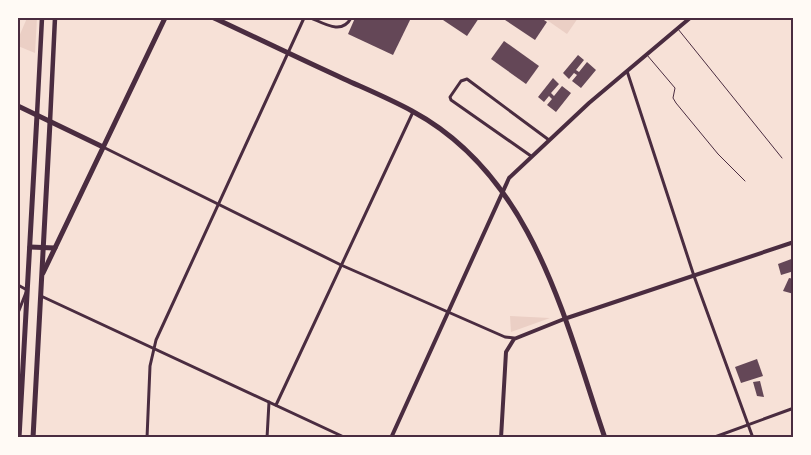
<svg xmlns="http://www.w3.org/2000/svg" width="811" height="455" viewBox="0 0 811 455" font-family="Montserrat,sans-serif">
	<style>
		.green { fill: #ebcfc5 }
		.building { fill: #644757 }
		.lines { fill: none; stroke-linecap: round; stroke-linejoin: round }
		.service { stroke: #4a2c40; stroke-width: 1 }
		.minor { stroke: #4a2c40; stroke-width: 3 }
		.tertiary { stroke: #4a2c40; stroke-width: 4 }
		.secondary { stroke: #4a2c40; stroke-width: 4.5 }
		.primary { stroke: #4a2c40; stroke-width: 5 }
		.neatline { fill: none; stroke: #4a2c40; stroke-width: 2 }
	</style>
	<rect width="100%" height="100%" fill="#f7e1d7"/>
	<g class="green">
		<polygon points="27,18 37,18 35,53 18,46 18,39"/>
		<polygon points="544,18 578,18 567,34"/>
		<polygon points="510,316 550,318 511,332"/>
	</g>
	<g class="building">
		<polygon points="355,18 411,18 393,55 348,34"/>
		<polygon points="440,18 479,18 467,36"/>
		<polygon points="502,18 541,18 547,22 535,40"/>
		<polygon points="504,41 539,66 526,84 491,59"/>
		<polygon points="578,55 584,60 576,70 579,72 587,62 596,70 581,88 572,81 577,75 574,73 569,79 563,73"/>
		<polygon points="553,78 559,84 551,93 554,96 562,86 571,93 556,112 547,105 552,99 549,96 544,102 538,97"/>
		<polygon points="794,258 794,271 781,275 778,264"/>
		<polygon points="789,278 794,279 794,294 783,291"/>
		<polygon points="757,359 763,376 741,383 735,367"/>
		<polygon points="760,381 764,397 757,396 753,382"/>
	</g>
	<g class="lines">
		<g class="service">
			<polyline points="678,29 782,158"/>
			<polyline points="647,55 675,88 673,98 676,103 718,154 745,181"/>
		</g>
		<g class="minor">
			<path d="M311,18C325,24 342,35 351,18"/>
			<polyline points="18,20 19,18"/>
			<polyline points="627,71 694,276 753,438"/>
			<polyline points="103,147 341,265 505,337 514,338"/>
			<polyline points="531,156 451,100 450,97 461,81 467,79 471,82 549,140"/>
			<polyline points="18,285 27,290 18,313"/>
			<polyline points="41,296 346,438"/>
			<polyline points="276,405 413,112"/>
			<polyline points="147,438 150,366 156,340 304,18"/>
			<polyline points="267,438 269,402"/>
			<polyline points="712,438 794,408"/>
		</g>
		<g class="tertiary">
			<polyline points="391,438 509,178 589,103 690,18"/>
			<polyline points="501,438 506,352 514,339 564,319 794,242"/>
		</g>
		<g class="secondary">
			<polyline points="37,115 42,18"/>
			<polyline points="50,122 55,18"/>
		</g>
		<g class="primary">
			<path d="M214,18C257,38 300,59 344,79C366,89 390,99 412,111C533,176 564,318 605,438"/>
			<polyline points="18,106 103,147"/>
			<polyline points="30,247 55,248"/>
			<polyline points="43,273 165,18"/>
			<polyline points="19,438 37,115"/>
			<polyline points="33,438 50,122"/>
		</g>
	</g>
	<rect width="811" height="455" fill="none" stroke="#fffaf5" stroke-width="38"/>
	<rect x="19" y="19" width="773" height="417" class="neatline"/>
</svg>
